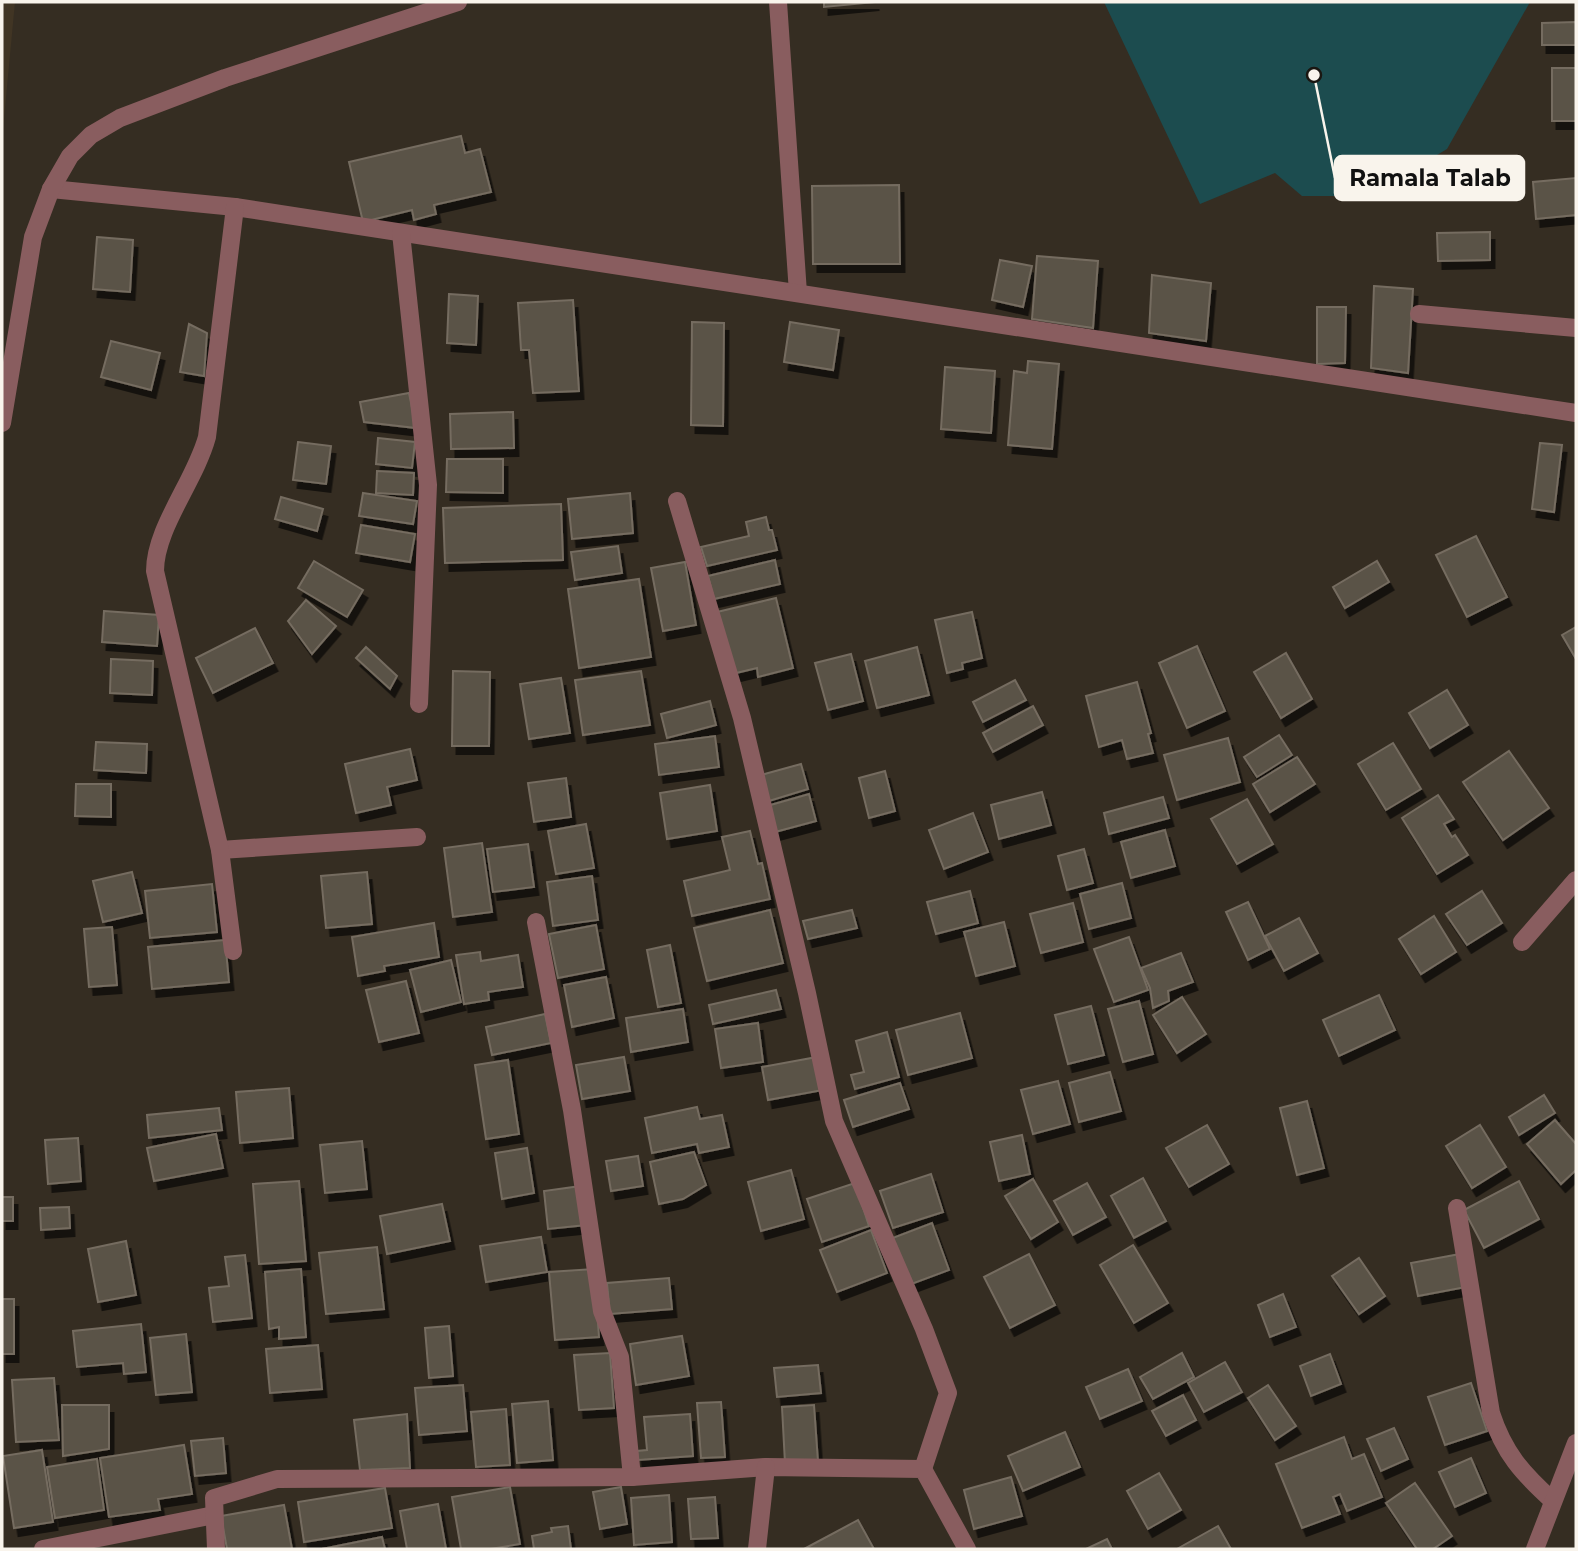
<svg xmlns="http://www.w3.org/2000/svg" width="1578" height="1551" viewBox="0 0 1578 1551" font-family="Montserrat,sans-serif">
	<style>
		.built { fill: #413524 }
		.water { fill: #1c4c4f }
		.building { fill: #5a5246; stroke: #756c60; stroke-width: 2; filter: url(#shadow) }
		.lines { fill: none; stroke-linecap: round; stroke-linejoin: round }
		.minor { stroke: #895d5f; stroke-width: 18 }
		.leader { fill: none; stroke: #f9f4ec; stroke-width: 2.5 }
		.callout-dot { fill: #f9f4ec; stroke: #1a1611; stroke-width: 2.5 }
		.callout { fill: #f9f4ec; stroke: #f9f4ec; stroke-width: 2.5 }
		.callout-label { font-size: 23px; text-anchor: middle; font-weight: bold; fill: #111 }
	</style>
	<defs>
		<filter id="shadow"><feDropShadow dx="4.5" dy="8" stdDeviation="0" flood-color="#0009"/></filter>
	</defs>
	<rect width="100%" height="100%" fill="#352d22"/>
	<polygon class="built" points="2,2 15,2 2,140"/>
	<polygon class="water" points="1104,2 1530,2 1447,149 1369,196 1302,196 1275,173 1200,204"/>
	<g class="building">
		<polygon points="824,2 875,2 824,7"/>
		<polygon points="1576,22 1576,45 1542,45 1542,23"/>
		<rect x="1552" y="68" width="24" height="53"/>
		<polygon points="461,136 465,153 480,149 491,192 434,205 436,214 414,220 412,210 363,222 349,162"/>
		<polygon points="1576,178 1576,215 1536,219 1533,182"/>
		<polygon points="899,185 900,264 813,264 812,186"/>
		<polygon points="1490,232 1490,260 1438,261 1437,233"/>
		<polygon points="97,237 133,240 130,292 93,289"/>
		<polygon points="1037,256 1098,261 1093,328 1032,319"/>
		<polygon points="1000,260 1032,266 1023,307 992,300"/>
		<polygon points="1152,275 1211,283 1206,341 1149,333"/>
		<polygon points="1374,286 1413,289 1408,373 1371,368"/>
		<polygon points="449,294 478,296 476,345 447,343"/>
		<polygon points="573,300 579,391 533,393 529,350 521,350 518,303"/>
		<polygon points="1317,307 1346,307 1345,363 1317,364"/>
		<polygon points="692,322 724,323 723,426 691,425"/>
		<polygon points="790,322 839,330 833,370 784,362"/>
		<polygon points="189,324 207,333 204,376 180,372"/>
		<polygon points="111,341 160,353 151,390 101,377"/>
		<polygon points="1028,361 1059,364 1052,449 1008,445 1014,371 1027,373"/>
		<polygon points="945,367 995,371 991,433 941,429"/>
		<polygon points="409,393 416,428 364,422 360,402"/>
		<polygon points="513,412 514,448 451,449 450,414"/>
		<polygon points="378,438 415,442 412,468 376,464"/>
		<polygon points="298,442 331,446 326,484 293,480"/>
		<polygon points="1540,443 1562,445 1554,512 1532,509"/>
		<polygon points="447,459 503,459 503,493 446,492"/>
		<polygon points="377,471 414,473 413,495 376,493"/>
		<polygon points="363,493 417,501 413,524 359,516"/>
		<polygon points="630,493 633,533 572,539 568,499"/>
		<polygon points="281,497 323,509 317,531 275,519"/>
		<polygon points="561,504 563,560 445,563 443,508"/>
		<polygon points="766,517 769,530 772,530 777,550 707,566 701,547 749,536 746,522"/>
		<polygon points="361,525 415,534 410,562 356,553"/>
		<polygon points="1476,536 1507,597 1467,617 1436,555"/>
		<polygon points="618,546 622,573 575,580 571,552"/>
		<polygon points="775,560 780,584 714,599 708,576"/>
		<polygon points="314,561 363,590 347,617 298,588"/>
		<polygon points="1377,561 1389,582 1345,608 1333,587"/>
		<polygon points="685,562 696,625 663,631 651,568"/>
		<polygon points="639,579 651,657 579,668 568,589"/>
		<polygon points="776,598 793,668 758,677 757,668 732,674 717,612"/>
		<polygon points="306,600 336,626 312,654 288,621"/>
		<polygon points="104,611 159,615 157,646 102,642"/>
		<polygon points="972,612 982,658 962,663 963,669 947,673 935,620"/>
		<polygon points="1576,627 1576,659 1562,635"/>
		<polygon points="255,628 273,663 213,693 196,658"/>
		<polygon points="1197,646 1225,711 1187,728 1159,663"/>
		<polygon points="366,647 397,676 390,689 356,658"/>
		<polygon points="917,647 929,695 877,708 865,661"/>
		<polygon points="1286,653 1312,699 1281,718 1254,672"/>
		<polygon points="851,654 863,701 828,710 815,663"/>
		<polygon points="111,659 153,661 152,695 110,693"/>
		<polygon points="453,671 490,672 489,746 452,746"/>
		<polygon points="641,671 650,725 583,735 575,680"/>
		<polygon points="561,678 570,733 529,739 520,684"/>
		<polygon points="1015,680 1026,700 983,722 973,702"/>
		<polygon points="1137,682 1151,733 1148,734 1153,753 1127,759 1122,740 1099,747 1086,696"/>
		<polygon points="1447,690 1468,725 1430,748 1409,713"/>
		<polygon points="710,701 716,725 667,738 661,714"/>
		<polygon points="1033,706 1043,725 993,752 983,733"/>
		<polygon points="1279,735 1292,755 1257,777 1244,757"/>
		<polygon points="715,736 719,767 659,775 655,744"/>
		<polygon points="1228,738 1240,782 1177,800 1164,755"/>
		<polygon points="96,742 147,744 146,773 94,770"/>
		<polygon points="1393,743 1421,789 1386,810 1358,764"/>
		<polygon points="410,749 417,780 387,787 391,805 356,813 345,764"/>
		<polygon points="1509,751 1549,808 1503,840 1463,782"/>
		<polygon points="1297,757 1315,784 1270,812 1253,784"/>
		<polygon points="801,764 808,789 769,801 761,775"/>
		<polygon points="885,771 895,811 869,818 859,778"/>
		<polygon points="566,778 571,817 534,822 528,783"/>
		<polygon points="76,784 111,784 111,817 75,816"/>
		<polygon points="710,785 717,831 667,839 660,793"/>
		<polygon points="1042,792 1051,825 999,839 991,805"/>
		<polygon points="809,794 816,821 775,832 767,806"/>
		<polygon points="1438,795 1454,819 1444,824 1452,837 1455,835 1468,855 1437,874 1402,818"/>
		<polygon points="1163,797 1169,818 1109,834 1104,813"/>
		<polygon points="1247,799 1273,844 1237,864 1211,819"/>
		<polygon points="973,813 988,852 944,869 929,830"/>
		<polygon points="586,824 594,868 556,874 548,831"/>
		<polygon points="1165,830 1175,866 1131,878 1121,842"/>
		<polygon points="750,831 758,864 762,863 770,899 692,916 684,881 730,870 722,837"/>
		<polygon points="482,843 492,912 453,917 444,848"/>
		<polygon points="528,844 534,887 493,892 487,849"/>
		<polygon points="1084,849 1093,883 1067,890 1058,856"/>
		<polygon points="132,872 142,913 103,922 93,881"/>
		<polygon points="367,872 372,924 326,928 321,876"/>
		<polygon points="592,876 598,920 553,926 547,882"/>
		<polygon points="1122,883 1131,918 1089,929 1080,894"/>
		<polygon points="212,884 217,932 150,938 145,891"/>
		<polygon points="970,891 978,923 936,934 927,902"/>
		<polygon points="1482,891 1502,923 1467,945 1446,914"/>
		<polygon points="1248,902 1270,949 1248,960 1226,912"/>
		<polygon points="1073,903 1083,942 1041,953 1030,914"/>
		<polygon points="770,910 783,963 707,981 694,928"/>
		<polygon points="852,910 857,928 808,939 803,921"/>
		<polygon points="1434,916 1456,952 1421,974 1399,939"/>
		<polygon points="1299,918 1318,953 1284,971 1265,936"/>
		<polygon points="1004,922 1015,966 976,976 964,932"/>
		<polygon points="434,923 439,957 384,966 385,971 358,976 352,937"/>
		<polygon points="596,925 604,969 558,978 549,934"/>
		<polygon points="112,927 117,985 89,987 84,929"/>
		<polygon points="1129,937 1148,990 1114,1002 1094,949"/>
		<polygon points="225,940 229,982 152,989 148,947"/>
		<polygon points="670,945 681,1003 658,1007 647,950"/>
		<polygon points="480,952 481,961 518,955 523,987 488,992 489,1000 464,1004 456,955"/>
		<polygon points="1181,953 1193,982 1168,991 1169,1001 1153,1008 1150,988 1141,968"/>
		<polygon points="451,960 461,1002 421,1012 410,970"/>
		<polygon points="606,977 614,1018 572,1027 564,985"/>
		<polygon points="406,981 419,1033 379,1042 366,990"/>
		<polygon points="776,990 781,1009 713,1024 709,1005"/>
		<polygon points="1379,995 1395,1030 1339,1056 1323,1020"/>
		<polygon points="1182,997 1206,1034 1177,1053 1153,1015"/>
		<polygon points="1139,1001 1153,1054 1123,1062 1108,1009"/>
		<polygon points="1091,1006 1104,1055 1068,1064 1055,1015"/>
		<polygon points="683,1009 688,1042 631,1052 626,1018"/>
		<polygon points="960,1013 972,1058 908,1075 896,1030"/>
		<polygon points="545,1014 551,1043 492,1055 486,1027"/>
		<polygon points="758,1023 763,1062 721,1068 715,1029"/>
		<polygon points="887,1032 899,1077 855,1089 851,1075 864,1072 856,1041"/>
		<polygon points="624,1057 630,1091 582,1099 576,1065"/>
		<polygon points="817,1057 823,1090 768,1100 762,1067"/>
		<polygon points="508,1060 519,1134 486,1139 475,1065"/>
		<polygon points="1110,1072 1121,1111 1079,1122 1069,1083"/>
		<polygon points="1058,1081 1070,1124 1033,1134 1021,1090"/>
		<polygon points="900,1083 909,1109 853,1127 844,1100"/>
		<polygon points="289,1088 293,1138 240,1143 236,1092"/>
		<polygon points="1544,1095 1555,1113 1519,1135 1509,1117"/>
		<polygon points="1307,1101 1324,1168 1297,1175 1280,1108"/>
		<polygon points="697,1107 700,1119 722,1115 729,1147 699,1153 697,1144 652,1153 645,1118"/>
		<polygon points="219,1108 222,1130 149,1138 147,1115"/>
		<polygon points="1555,1120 1576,1144 1576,1170 1561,1184 1527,1144"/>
		<polygon points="1207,1125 1229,1164 1189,1187 1166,1148"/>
		<polygon points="1480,1125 1506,1167 1472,1188 1446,1146"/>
		<polygon points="216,1134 223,1168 154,1181 147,1148"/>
		<polygon points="1022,1135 1030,1174 999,1181 990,1142"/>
		<polygon points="78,1138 81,1181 48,1184 45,1140"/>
		<polygon points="362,1141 367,1189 325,1193 320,1145"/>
		<polygon points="527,1148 534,1193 502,1199 495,1153"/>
		<polygon points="694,1152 706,1185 683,1199 659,1204 650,1162"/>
		<polygon points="638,1156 643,1186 611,1191 606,1161"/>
		<polygon points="791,1170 804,1219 761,1231 748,1182"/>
		<polygon points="931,1174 943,1212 893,1228 880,1191"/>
		<polygon points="1143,1178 1166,1221 1134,1238 1111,1196"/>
		<polygon points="1033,1179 1058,1222 1031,1239 1005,1196"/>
		<polygon points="299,1181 306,1261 259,1264 253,1184"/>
		<polygon points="1519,1181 1539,1219 1484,1248 1464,1210"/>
		<polygon points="855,1183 869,1226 822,1242 807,1199"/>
		<polygon points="1087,1183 1106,1217 1073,1235 1054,1201"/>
		<polygon points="581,1186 586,1225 548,1229 544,1191"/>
		<rect x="2" y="1197" width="11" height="24"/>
		<polygon points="442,1204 450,1241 387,1254 380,1216"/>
		<polygon points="69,1207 70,1228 41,1230 40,1208"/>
		<polygon points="932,1223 949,1270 906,1286 890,1239"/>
		<polygon points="871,1230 887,1273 837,1292 820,1250"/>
		<polygon points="541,1237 547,1272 486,1282 480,1246"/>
		<polygon points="126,1241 136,1295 98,1302 88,1249"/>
		<polygon points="1133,1245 1168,1303 1134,1323 1100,1265"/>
		<polygon points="377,1247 384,1309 326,1314 319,1253"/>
		<polygon points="1029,1254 1055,1305 1010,1328 984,1277"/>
		<polygon points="1460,1254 1466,1287 1418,1296 1411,1263"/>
		<polygon points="245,1255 252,1318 213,1322 209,1288 229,1286 225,1257"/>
		<polygon points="1359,1258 1385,1296 1359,1314 1332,1276"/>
		<polygon points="301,1269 306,1337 279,1339 279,1327 269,1329 265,1272"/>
		<polygon points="594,1269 599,1337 555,1340 549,1272"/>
		<polygon points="669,1278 672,1309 610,1314 607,1283"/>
		<polygon points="1283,1294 1296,1327 1270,1337 1258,1305"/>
		<rect x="2" y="1299" width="12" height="55"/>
		<polygon points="141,1324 146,1372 124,1374 123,1363 77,1367 73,1331"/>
		<polygon points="449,1326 453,1376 429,1378 425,1328"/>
		<polygon points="186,1334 192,1392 156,1395 150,1338"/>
		<polygon points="682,1336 689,1376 636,1385 630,1344"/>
		<polygon points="318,1345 322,1389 270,1393 266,1349"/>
		<polygon points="610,1353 614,1408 579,1410 574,1355"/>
		<polygon points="1182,1353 1194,1377 1153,1399 1140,1377"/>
		<polygon points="1330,1354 1341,1384 1311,1396 1300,1366"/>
		<polygon points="1225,1362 1242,1392 1204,1412 1188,1383"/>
		<polygon points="818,1365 821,1393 777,1397 774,1368"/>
		<polygon points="1128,1369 1142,1401 1100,1419 1086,1387"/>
		<polygon points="54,1378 59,1440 16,1442 12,1380"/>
		<polygon points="1471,1383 1487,1431 1445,1445 1428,1397"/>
		<polygon points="463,1385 467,1431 419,1435 415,1388"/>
		<polygon points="1268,1385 1296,1426 1275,1440 1248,1398"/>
		<polygon points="1183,1395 1196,1420 1166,1436 1152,1411"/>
		<polygon points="548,1401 553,1460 517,1463 512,1404"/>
		<polygon points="721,1402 725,1457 701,1458 697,1403"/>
		<polygon points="62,1405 109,1405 109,1449 63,1456"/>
		<polygon points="814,1405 818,1462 785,1463 782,1407"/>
		<polygon points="506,1409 510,1465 476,1467 471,1412"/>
		<polygon points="407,1414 410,1468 360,1470 354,1420"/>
		<polygon points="690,1414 693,1456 638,1460 637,1451 647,1450 644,1417"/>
		<polygon points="1394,1428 1408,1459 1381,1471 1367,1439"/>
		<polygon points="1065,1432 1080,1467 1023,1491 1008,1456"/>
		<polygon points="1344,1437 1352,1459 1364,1454 1382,1497 1347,1511 1340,1494 1333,1497 1340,1514 1302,1528 1276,1464"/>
		<polygon points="223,1438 226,1473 195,1476 191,1441"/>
		<polygon points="184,1445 192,1494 158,1499 160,1510 109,1517 100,1458"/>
		<polygon points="42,1450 53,1522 14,1528 3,1456"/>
		<polygon points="1471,1458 1486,1493 1455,1507 1439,1472"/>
		<polygon points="97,1459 104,1510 55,1518 47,1467"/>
		<polygon points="1159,1473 1181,1510 1148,1529 1127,1491"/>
		<polygon points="1011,1477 1022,1516 974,1529 964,1490"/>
		<polygon points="1415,1483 1452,1536 1433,1549 1417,1549 1386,1503"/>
		<polygon points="510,1487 520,1544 490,1549 461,1549 452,1497"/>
		<polygon points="621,1487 627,1524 600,1529 593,1492"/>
		<polygon points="385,1488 392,1528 304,1542 298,1502"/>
		<polygon points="669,1495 672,1542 634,1545 631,1498"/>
		<polygon points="715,1497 718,1538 691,1539 688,1499"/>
		<polygon points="438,1504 446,1549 407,1549 400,1511"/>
		<polygon points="284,1505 292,1549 227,1549 221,1516"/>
		<polygon points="858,1520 874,1549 804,1549"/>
		<polygon points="568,1526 571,1549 534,1549 532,1536 552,1532 551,1528"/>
		<polygon points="1218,1526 1231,1549 1177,1549"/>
		<polygon points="382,1537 385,1549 322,1549"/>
		<polygon points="1107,1539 1112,1549 1086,1549"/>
	</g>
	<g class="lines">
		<g class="minor">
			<polyline points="778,2 798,293"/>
			<polyline points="51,189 235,207 1576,413"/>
			<polyline points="401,233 428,485 419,704"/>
			<polyline points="1419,314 1576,328"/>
			<polyline points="2,423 33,237 51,189 70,156 91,135 120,118 225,78 458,2"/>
			<polyline points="677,501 742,718 807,993 834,1121 924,1329 948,1393 923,1469"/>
			<polyline points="220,850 417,837"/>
			<polyline points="536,922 572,1110 602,1311 620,1357 632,1477"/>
			<polyline points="1522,942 1576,880"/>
			<path d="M233,951L220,850L155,571C155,528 195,481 207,437L235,207"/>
			<path d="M1457,1208L1491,1413C1504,1453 1522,1473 1553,1501"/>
			<polyline points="43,1549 214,1515"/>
			<polyline points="216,1549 214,1498 277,1479 632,1477 766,1467 923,1469 967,1549"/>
			<polyline points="757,1549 766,1467"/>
			<polyline points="1535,1549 1576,1443"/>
		</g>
	</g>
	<path class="leader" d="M1314 75L1335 178"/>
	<circle class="callout-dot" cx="1314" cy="75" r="7"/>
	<rect class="callout" x="1335" y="156" width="189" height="44" rx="7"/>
	<g class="callout-label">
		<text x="1430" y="186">Ramala Talab</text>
	</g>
	<rect width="1578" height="1551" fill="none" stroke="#f9f4ec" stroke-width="7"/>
</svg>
